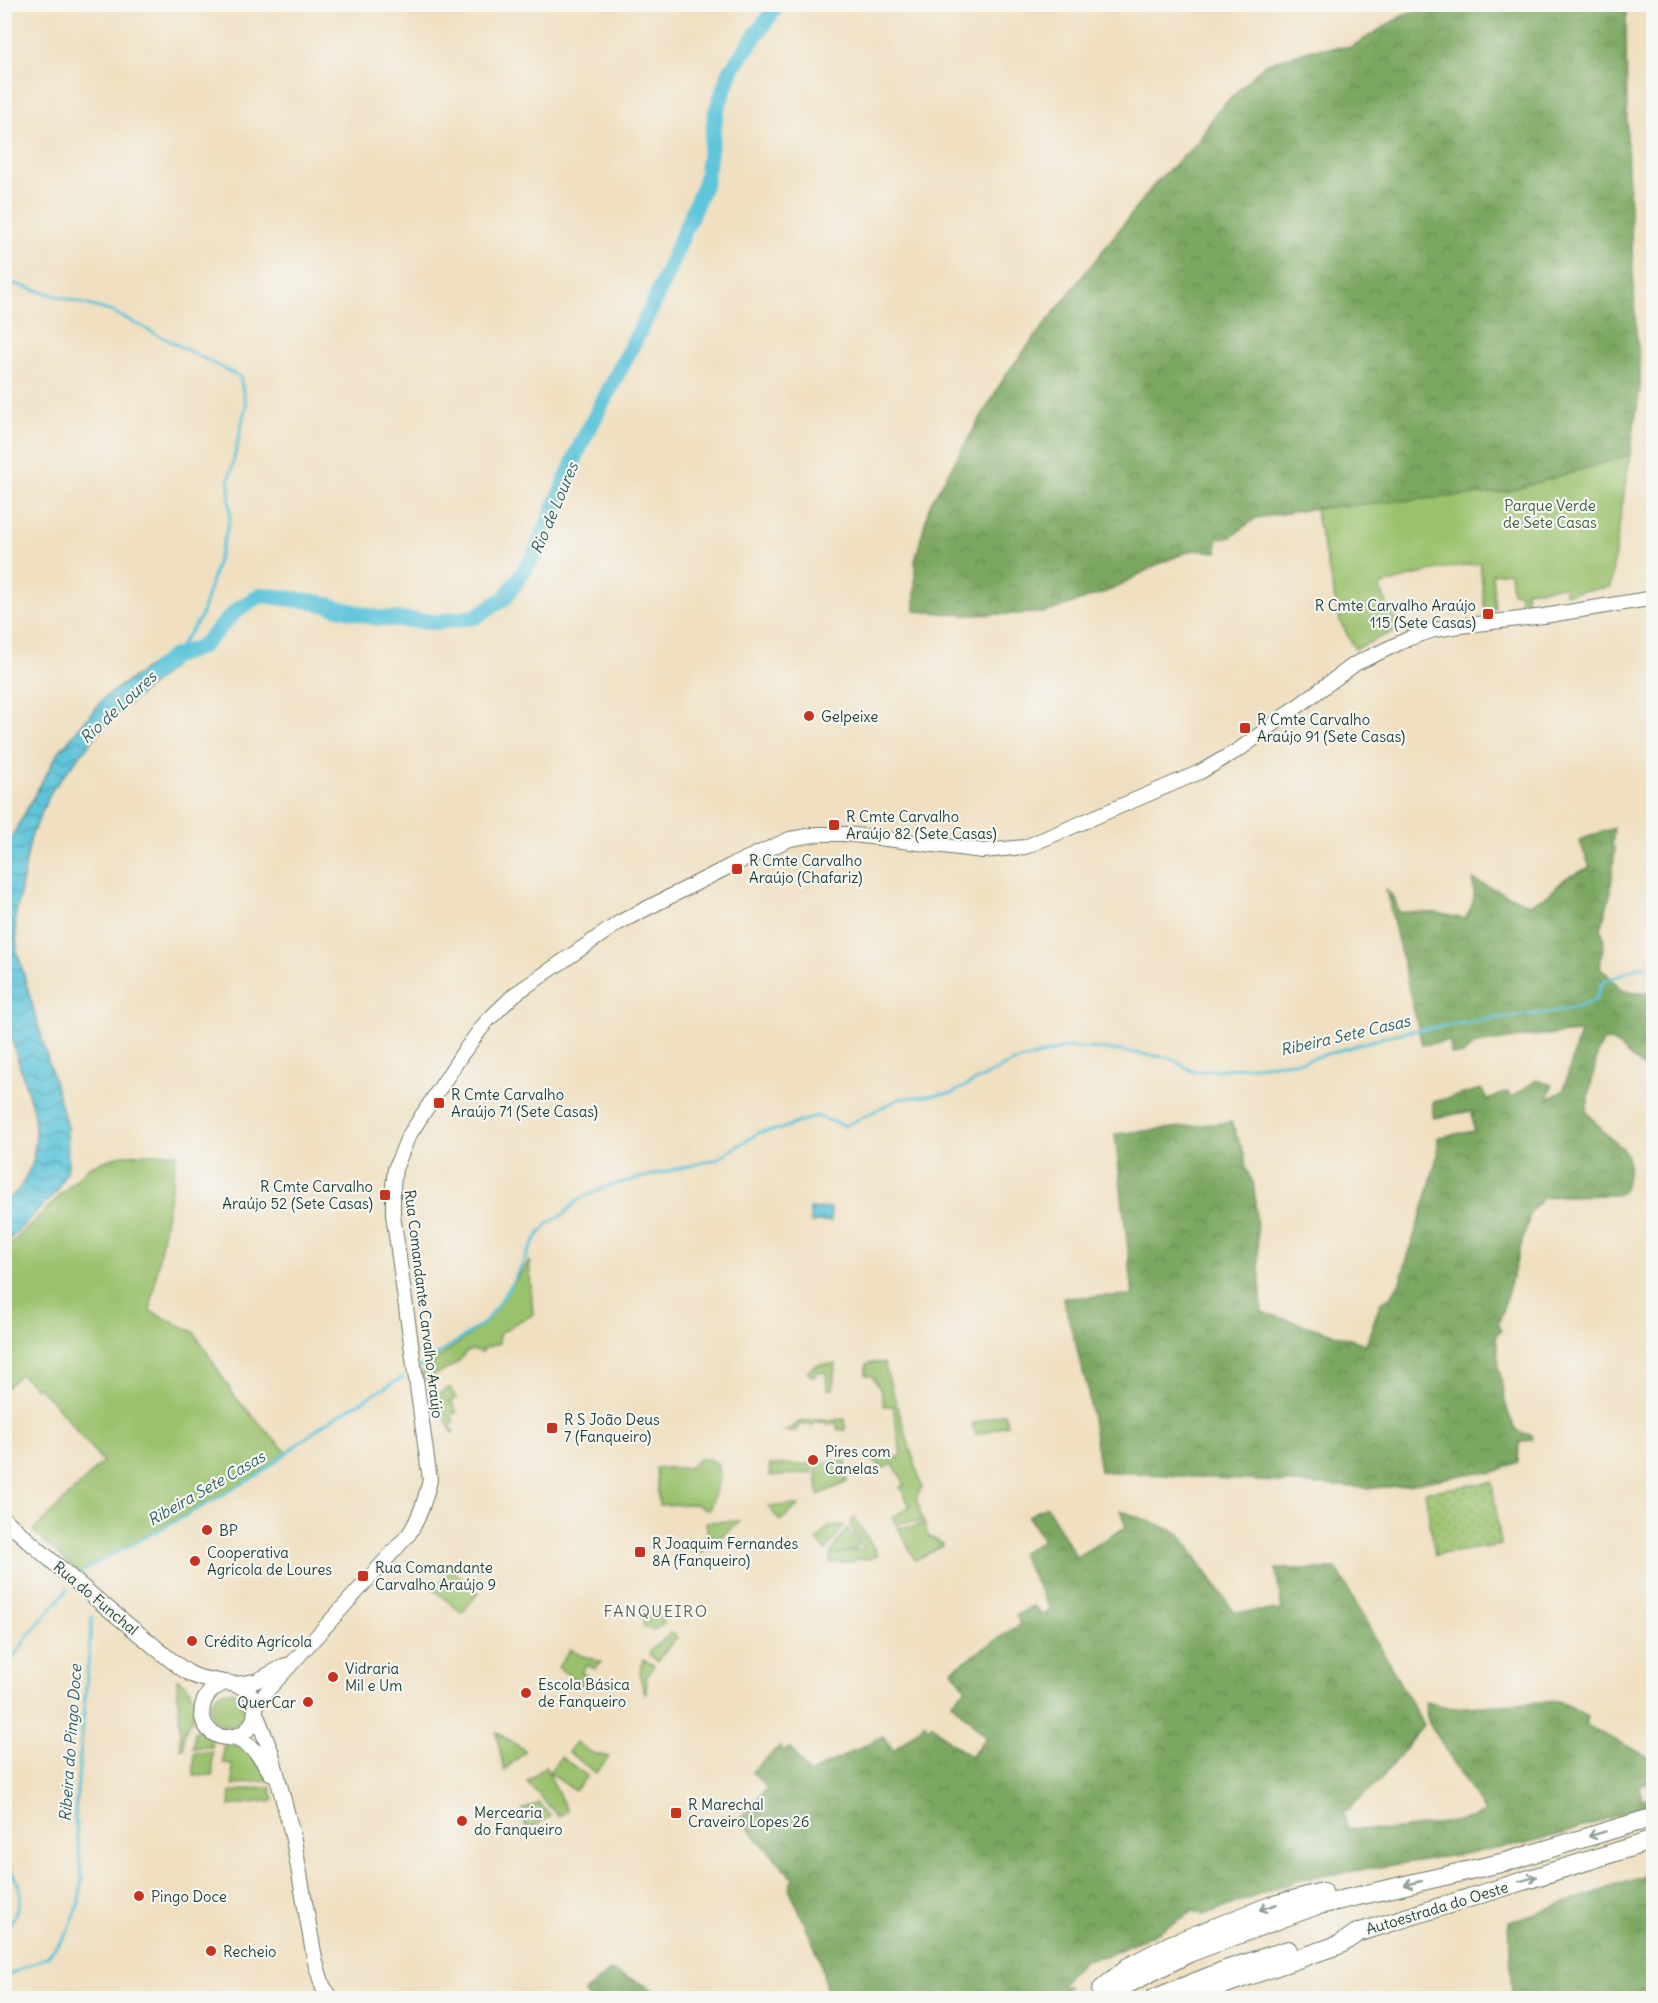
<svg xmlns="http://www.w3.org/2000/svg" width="1658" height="2003" viewBox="0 0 1658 2003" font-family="Delius,sans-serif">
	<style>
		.green { fill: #9ac16c; stroke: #5c7f50; stroke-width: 1.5 }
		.forest { fill: url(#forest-crowns); stroke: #4d724a; stroke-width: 1.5 }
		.garden { fill: url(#garden-dots); stroke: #5c7f50; stroke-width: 1.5 }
		.water { fill: url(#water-waves); stroke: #3e8187; stroke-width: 1.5 }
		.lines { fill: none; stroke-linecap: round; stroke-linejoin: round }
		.stream { stroke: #5ec5da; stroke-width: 3 }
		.river { stroke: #5ec5da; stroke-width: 16 }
		.secondary-casing { stroke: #687665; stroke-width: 16 }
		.primary-casing { stroke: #687665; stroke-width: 17 }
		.motorway-casing { stroke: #687665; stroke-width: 20 }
		.secondary { stroke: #fff; stroke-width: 14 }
		.primary { stroke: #fff; stroke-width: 15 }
		.motorway { stroke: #fff; stroke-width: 18 }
		.oneway { stroke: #8f9e9a }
		.poi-dot { fill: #c8321e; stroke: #f6f6f2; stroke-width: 2 }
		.labels { text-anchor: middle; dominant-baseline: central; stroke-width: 4.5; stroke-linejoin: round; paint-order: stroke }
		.park-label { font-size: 15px; fill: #3e5e42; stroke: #f6f6f2 }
		.poi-label { font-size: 15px; fill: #1f3d34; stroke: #f6f6f2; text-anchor: start }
		.street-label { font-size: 15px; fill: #1f3d34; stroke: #f6f6f2 }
		.water-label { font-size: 16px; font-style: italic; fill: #2f5f5e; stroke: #f6f6f2 }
		.neighbourhood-label { font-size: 16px; letter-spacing: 1.5px; fill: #636457; stroke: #f6f6f2 }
	</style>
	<defs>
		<pattern id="forest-crowns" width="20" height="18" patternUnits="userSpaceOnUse" patternTransform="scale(1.5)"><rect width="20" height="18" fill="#7ba760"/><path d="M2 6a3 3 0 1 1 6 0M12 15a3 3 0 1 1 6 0" fill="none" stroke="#648950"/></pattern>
		<pattern id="garden-dots" width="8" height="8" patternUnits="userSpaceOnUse" patternTransform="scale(1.5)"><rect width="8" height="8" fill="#9ac16c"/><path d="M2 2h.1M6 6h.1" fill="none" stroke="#7d9e5a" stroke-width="1.8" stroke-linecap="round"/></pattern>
		<pattern id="water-waves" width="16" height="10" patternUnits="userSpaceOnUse" patternTransform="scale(1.5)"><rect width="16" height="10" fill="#5ec5da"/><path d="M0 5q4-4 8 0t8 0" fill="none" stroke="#4da1b2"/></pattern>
	</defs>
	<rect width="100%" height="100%" fill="#f6f6f2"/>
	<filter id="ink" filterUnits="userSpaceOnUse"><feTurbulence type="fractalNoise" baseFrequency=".0167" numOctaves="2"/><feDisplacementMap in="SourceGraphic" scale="12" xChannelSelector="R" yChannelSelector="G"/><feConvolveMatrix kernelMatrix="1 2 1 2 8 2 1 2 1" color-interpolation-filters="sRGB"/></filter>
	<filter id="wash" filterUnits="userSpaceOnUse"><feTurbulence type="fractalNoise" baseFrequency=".008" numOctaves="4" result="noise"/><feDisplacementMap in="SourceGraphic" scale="24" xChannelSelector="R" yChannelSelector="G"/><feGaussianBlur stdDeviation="1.35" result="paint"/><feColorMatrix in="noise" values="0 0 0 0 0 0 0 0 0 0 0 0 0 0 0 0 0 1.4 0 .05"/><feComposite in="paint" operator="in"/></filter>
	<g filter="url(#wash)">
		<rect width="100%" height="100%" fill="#f0e0c1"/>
		<g class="green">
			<polygon points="1634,427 1610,587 1565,594 1564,586 1526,591 1527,609 1521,610 1520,593 1512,593 1510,572 1492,574 1495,609 1485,611 1480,563 1433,570 1379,586 1399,629 1355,649 1340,621 1315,510 1475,456"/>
			<path d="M177,1153L150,1311L194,1332L235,1397L287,1453C223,1503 146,1530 80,1574L33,1531L103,1462L51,1399L38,1387L36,1388L20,1374L5,1389V1250L90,1166L122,1155Z"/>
			<path d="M529,1261L533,1314C526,1321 514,1320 509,1329L503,1331L499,1335V1343L483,1349V1352L472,1350L466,1352C458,1367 438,1374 423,1380L422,1373L434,1361L484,1324Z"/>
			<path d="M869,1363H884L922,1487L916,1497L923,1521L921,1522H901L897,1525L892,1518L910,1506L900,1487L905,1484L893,1464L884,1468L874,1461V1457L899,1458L901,1454L893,1406H884C883,1393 879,1386 872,1376L866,1375V1365Z"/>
			<path d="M835,1364L833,1389H827L826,1372H817L814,1377L807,1373C813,1362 824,1365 835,1364Z"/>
			<polygon points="450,1387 456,1399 451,1402 457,1412 451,1415 455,1422 450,1425 454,1432 453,1433 445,1419 447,1418 442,1407 439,1408 433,1397"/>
			<polygon points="1004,1413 1008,1425 976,1435 972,1424"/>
			<polygon points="845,1419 845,1430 837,1430 837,1423 827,1424 825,1422 814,1422 813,1425 799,1425 796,1431 785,1431 801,1421"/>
			<polygon points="699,1459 708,1459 717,1463 720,1477 709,1511 695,1504 659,1505 656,1468 689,1468"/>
			<polygon points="846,1461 847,1482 818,1495 816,1465 819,1463"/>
			<polygon points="810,1464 812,1465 813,1473 769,1476 770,1465"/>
			<polygon points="799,1505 780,1521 768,1506"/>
			<path d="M854,1518L878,1554L871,1559L860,1558L851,1562L830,1563V1555L847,1528L859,1545L852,1550L832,1555C843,1554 853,1549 864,1549L850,1525Z"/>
			<polygon points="741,1521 700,1553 699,1543 702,1541 702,1537 708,1536 706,1522"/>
			<polygon points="924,1523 928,1536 943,1544 943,1546 915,1560 898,1527 914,1527"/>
			<polygon points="835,1525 844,1525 826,1551 817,1540 828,1528"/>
			<polygon points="451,1569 479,1592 462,1613 434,1590"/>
			<polygon points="654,1609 664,1622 661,1624 662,1626 653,1630 644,1627 642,1610"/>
			<polygon points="672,1633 677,1637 657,1661 650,1655 650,1650"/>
			<polygon points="571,1649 580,1655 601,1662 594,1669 587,1664 581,1672 588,1677 584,1686 558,1667"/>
			<path d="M643,1660L654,1665L647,1676L646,1694C640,1683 638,1672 643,1660Z"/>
			<path d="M177,1679C190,1685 199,1702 193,1716C191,1723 186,1727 184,1734C183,1739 184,1744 184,1749H181Z"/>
			<circle cx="228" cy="1709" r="18"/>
			<polygon points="200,1728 210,1736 212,1747 193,1748 195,1732"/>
			<polygon points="496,1732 526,1751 504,1770"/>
			<polygon points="576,1742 592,1753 609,1757 596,1773 568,1752"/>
			<polygon points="227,1743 243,1748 264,1771 268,1780 233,1785 232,1764 223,1763 223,1746"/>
			<polygon points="212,1752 213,1775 194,1776 194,1753"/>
			<polygon points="561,1757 587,1776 575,1791 549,1772"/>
			<polygon points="545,1766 567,1811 559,1817 527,1782"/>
			<polygon points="270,1786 274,1800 229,1806 230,1792"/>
			<polygon points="539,1803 551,1816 526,1831 523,1810"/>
		</g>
		<g class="forest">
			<polygon points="1428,5 1626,5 1627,144 1636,330 1640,368 1640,386 1630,455 1506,492 1317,508 1256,518 1231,537 1217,539 1217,552 1192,550 1156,565 1111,590 1044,613 967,615 915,611 915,561 930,504 1007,373 1157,181 1198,142 1215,114 1265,64 1313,49 1351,47 1402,16"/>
			<path d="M1614,828L1612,846L1615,848L1610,895L1601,929L1604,939L1600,967L1622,990L1635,993L1653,992V1076L1613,1042L1606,1040L1603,1042L1598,1051L1586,1111C1593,1120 1600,1128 1608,1136C1612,1141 1619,1144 1623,1149C1632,1160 1630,1189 1616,1195L1557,1196L1543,1198L1531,1211L1498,1326L1501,1330L1496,1335C1497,1354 1503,1420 1519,1431C1522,1433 1528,1434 1532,1436L1533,1439L1519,1443L1518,1462L1492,1473L1478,1472L1402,1486L1372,1488L1100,1471L1087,1386L1063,1298L1133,1295L1115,1134L1231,1122L1244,1153L1246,1169L1254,1184L1262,1312L1366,1344L1381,1301L1390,1298L1400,1282L1426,1198L1438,1153V1137L1474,1131L1472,1111L1433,1118V1102L1481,1089L1487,1099L1507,1092L1512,1097L1536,1080L1552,1085L1548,1099L1563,1091L1580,1032L1519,1037L1473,1045L1463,1055L1451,1054L1450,1041L1422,1045L1386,890L1394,898L1399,912L1437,913L1465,919C1469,912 1474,904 1474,895C1475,889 1472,886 1473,880L1529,904L1547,896L1566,878L1590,867L1579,840Z"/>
			<polygon points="1047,1506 1076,1557 1126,1527 1120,1510 1179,1533 1234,1612 1282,1610 1276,1569 1337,1569 1423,1725 1381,1779 1343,1814 1348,1828 1384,1831 1472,1819 1484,1811 1427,1720 1426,1702 1452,1708 1558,1701 1588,1717 1585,1725 1653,1759 1653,1781 1639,1785 1642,1799 1653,1796 1653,1804 1561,1834 1513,1846 1303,1879 1203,1915 1194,1911 1159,1931 1109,1955 1084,1960 1061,1984 1068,1986 1060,1998 828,1998 820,1959 789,1888 793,1878 740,1819 767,1788 752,1772 780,1746 784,1752 790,1747 809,1774 883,1736 894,1751 925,1723 928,1728 933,1725 950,1742 971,1756 987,1738 951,1702 966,1689 952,1670 1020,1624 1016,1615 1033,1606 1043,1615 1050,1609 1020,1553 1043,1541 1028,1516"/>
			<polygon points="1653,1873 1653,1998 1512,1998 1509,1922"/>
			<polygon points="610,1971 643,1984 667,1998 588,1998 584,1992"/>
		</g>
		<polygon class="garden" points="1492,1482 1501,1545 1435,1555 1425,1492"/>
		<g class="water">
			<polygon points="165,655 173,667 107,722 52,790 31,836 15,919 17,951 67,1127 68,1166 58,1190 5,1244 5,1203 20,1188 33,1163 36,1136 33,1110 5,1017 5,849 58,753 105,697"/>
			<polygon points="831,1208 831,1221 811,1223 810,1209"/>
		</g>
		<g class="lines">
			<g class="stream">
				<polyline points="4,281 113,312 240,377 246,405 229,480 230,519 201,617 172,657"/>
				<polyline points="419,1367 484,1323 509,1289 536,1238 550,1222 563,1215 578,1200 608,1186 717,1159 760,1132 781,1129 816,1116 845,1126 899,1099 952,1093 1011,1063 1068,1047 1114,1050 1170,1058 1194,1072 1303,1061 1399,1033 1490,1019 1548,1013 1577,1007 1595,1000 1602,983 1640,966 1654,967"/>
				<polyline points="79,1576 85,1569 187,1515 261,1473 325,1423 403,1377"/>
				<polyline points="4,1671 28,1636 68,1589"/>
				<path d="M4,1861C30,1895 21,1901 4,1936"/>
				<polyline points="4,1977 47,1957 67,1934 78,1907 82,1881 75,1815 92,1617"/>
			</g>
			<polyline class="river" points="151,675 172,657 201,647 238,609 261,595 316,602 377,618 435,622 475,617 505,598 534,556 581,444 652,307 705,183 716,112 731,70 778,4"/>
		</g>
	</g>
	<g filter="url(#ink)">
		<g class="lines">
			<g class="secondary-casing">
				<g id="secondary">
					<polyline points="236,1684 256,1681 286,1665"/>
					<path d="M255,1708L267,1691L409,1534C420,1517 425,1500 430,1480L393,1214V1186L395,1169L408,1137L462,1054L486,1022L515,994L620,922L730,866L790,839L819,834H846L983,851L1025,847L1200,772L1240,749L1355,664L1410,638L1434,630L1460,626L1544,616L1654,598"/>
				</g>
			</g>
			<g class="primary-casing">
				<g id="primary">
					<path d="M4,1519C50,1560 95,1599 143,1637C158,1649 173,1663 189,1673C206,1684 237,1679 249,1692C263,1709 253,1734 232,1737C200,1742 189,1698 222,1684"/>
					<polyline points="255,1712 271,1752 293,1837 315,1961 323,1987 331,1998"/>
					<path d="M233,1737C252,1745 261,1756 271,1773"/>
				</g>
			</g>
			<g class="motorway-casing">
				<g id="motorway">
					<polyline points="1101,1990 1128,1967 1170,1945 1270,1906 1323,1892"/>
					<polyline points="1100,1998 1189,1953 1315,1906 1505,1862 1654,1817"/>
					<polyline points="1155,1998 1228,1969 1288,1950"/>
					<polyline points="1191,1998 1234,1981 1341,1944 1357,1933 1654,1840"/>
				</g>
			</g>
			<use href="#secondary" class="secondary"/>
			<use href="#primary" class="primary"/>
			<use href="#motorway" class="motorway"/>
		</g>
		<defs><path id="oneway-shaft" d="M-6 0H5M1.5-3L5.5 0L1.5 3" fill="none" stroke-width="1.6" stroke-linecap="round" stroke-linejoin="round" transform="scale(1.5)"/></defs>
		<g class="oneway">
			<use href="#oneway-shaft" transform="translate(1597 1834) rotate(163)"/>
			<use href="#oneway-shaft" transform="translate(1528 1879) rotate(-17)"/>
			<use href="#oneway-shaft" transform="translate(1413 1883) rotate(167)"/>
			<use href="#oneway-shaft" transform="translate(1268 1907) rotate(162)"/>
		</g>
	</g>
	<g class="poi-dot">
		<rect x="1482" y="608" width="12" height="12" rx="3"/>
		<circle cx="809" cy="716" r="6"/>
		<rect x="1239" y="722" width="12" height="12" rx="3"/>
		<rect x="828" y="819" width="12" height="12" rx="3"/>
		<rect x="731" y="863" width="12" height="12" rx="3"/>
		<rect x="433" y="1097" width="12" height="12" rx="3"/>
		<rect x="379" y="1189" width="12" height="12" rx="3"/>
		<rect x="546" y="1422" width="12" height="12" rx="3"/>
		<circle cx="813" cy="1460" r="6"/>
		<circle cx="207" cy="1530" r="6"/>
		<rect x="634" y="1546" width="12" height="12" rx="3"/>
		<circle cx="195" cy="1561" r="6"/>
		<rect x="357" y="1570" width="12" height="12" rx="3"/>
		<circle cx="192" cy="1641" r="6"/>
		<circle cx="333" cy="1677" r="6"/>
		<circle cx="526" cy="1693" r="6"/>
		<circle cx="308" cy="1702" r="6"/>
		<rect x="670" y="1807" width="12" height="12" rx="3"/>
		<circle cx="462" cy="1821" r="6"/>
		<circle cx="139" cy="1896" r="6"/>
		<circle cx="211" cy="1951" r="6"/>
	</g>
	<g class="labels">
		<g class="park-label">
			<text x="1550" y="505">Parque Verde<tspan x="1550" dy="17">de Sete Casas</tspan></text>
		</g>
		<g class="poi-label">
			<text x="1476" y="605" text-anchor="end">R Cmte Carvalho Araújo<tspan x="1476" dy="17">115 (Sete Casas)</tspan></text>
			<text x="821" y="716">Gelpeixe</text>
			<text x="1257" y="719">R Cmte Carvalho<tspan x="1257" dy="17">Araújo 91 (Sete Casas)</tspan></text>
			<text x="846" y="816">R Cmte Carvalho<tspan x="846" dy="17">Araújo 82 (Sete Casas)</tspan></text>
			<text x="749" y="860">R Cmte Carvalho<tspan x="749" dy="17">Araújo (Chafariz)</tspan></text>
			<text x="451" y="1094">R Cmte Carvalho<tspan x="451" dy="17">Araújo 71 (Sete Casas)</tspan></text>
			<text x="373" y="1186" text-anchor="end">R Cmte Carvalho<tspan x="373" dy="17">Araújo 52 (Sete Casas)</tspan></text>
			<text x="564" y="1419">R S João Deus<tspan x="564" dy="17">7 (Fanqueiro)</tspan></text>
			<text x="825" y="1451">Pires com<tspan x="825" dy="17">Canelas</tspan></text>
			<text x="219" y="1530">BP</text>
			<text x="652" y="1543">R Joaquim Fernandes<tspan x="652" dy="17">8A (Fanqueiro)</tspan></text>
			<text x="207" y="1552">Cooperativa<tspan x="207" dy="17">Agrícola de Loures</tspan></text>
			<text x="375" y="1567">Rua Comandante<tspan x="375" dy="17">Carvalho Araújo 9</tspan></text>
			<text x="204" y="1641">Crédito Agrícola</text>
			<text x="345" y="1668">Vidraria<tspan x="345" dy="17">Mil e Um</tspan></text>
			<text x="538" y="1684">Escola Básica<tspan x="538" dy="17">de Fanqueiro</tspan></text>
			<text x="296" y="1702" text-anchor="end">QuerCar</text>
			<text x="688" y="1804">R Marechal<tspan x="688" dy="17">Craveiro Lopes 26</tspan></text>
			<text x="474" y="1812">Mercearia<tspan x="474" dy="17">do Fanqueiro</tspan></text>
			<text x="151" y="1896">Pingo Doce</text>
			<text x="223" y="1951">Recheio</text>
		</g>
		<g class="street-label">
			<text transform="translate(424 1304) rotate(83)">Rua Comandante Carvalho Araújo</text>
			<text transform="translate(96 1598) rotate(40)">Rua do Funchal</text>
			<text transform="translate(1437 1908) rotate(-17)">Autoestrada do Oeste</text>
		</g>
		<g class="water-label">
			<text transform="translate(554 508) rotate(-67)">Rio de Loures</text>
			<text transform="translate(118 707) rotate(-43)">Rio de Loures</text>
			<text transform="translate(1345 1035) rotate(-13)">Ribeira Sete Casas</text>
			<text transform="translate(206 1488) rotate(-30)">Ribeira Sete Casas</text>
			<text transform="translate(70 1743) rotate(-86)">Ribeira do Pingo Doce</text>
		</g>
		<g class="neighbourhood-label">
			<text x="656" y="1611">FANQUEIRO</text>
		</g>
	</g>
	<rect width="1658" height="2003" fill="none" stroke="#f6f6f2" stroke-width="24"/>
</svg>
